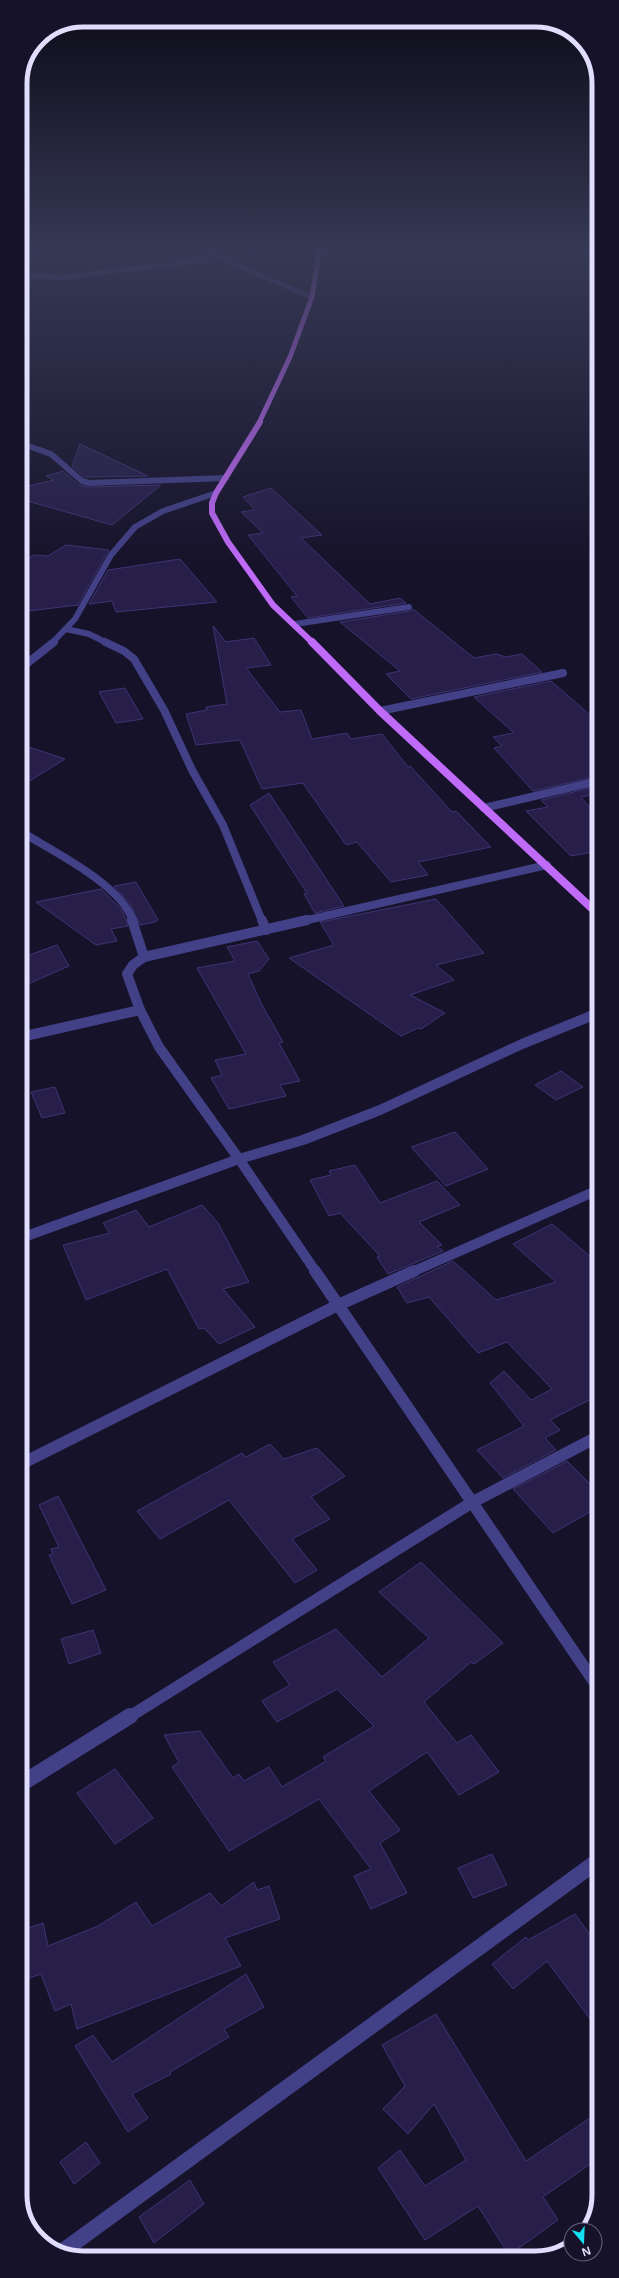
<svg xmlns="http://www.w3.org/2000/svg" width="619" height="2278" viewBox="0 0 619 2278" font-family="'Open Sans',sans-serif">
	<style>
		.building { fill: #271f4a; stroke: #3f3375 }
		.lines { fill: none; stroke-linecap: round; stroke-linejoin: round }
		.minor-far5 { stroke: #424087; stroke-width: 5 }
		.minor-far4 { stroke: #424087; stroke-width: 6 }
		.minor-far3 { stroke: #424087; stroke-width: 8 }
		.minor-far2 { stroke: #424087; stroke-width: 10 }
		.minor-far1 { stroke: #424087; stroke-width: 12 }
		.minor { stroke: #424087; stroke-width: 16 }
		.major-far2 { stroke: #c06af8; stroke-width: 5 }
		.major-far1 { stroke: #c06af8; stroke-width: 6 }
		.major { stroke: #c06af8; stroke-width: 8 }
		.rim { fill: none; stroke: #e1ddfd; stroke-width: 5 }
	</style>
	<rect width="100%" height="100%" fill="#16122a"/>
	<g class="building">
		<polygon points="80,444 148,476 84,477 72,466"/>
		<polygon points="63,471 79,485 88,487 161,485 112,525 20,499 20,488 54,480 46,476"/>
		<polygon points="271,488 322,535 301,538 370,604 400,598 406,603 308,618 291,597 297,596 248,535 263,533 241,512 255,510 243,497"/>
		<polygon points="66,545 109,550 78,605 20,612 20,565 33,555 48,556"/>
		<polygon points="180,559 217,602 116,612 112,601 89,604 108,570"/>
		<polygon points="413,609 474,658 496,654 506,657 522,654 542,672 411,699 386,674 400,671 340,622 410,611"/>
		<polygon points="213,626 226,642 254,638 271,665 246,668 280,712 301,710 312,739 347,733 351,739 382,734 408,767 410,766 452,812 456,811 491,847 418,862 428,875 391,882 357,842 346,845 303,783 262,789 240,740 196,745 186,714 207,710 206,707 227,704"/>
		<polygon points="551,681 598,722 598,776 533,791 494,748 502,746 493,737 514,733 474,697"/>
		<polygon points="125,688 143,719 116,723 99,692"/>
		<polygon points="20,744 65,759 20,787"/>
		<polygon points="598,786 598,794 581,797 598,818 598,851 571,856 526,811 548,807 541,800"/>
		<polygon points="269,793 344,906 315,913 304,894 307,893 250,805"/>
		<polygon points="136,882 158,920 155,922 140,925 130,904 114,886"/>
		<polygon points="101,889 122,910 126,919 128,926 111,929 117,941 96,945 36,902"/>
		<polygon points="436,899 484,953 436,965 454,980 410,995 445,1013 421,1029 418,1028 401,1036 289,958 334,945 320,922"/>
		<polygon points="257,941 269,959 259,971 248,974 262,1005 283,1042 279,1043 300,1081 280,1085 286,1096 229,1109 211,1078 222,1075 215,1060 246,1054 197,968 235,961 227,947"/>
		<polygon points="57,945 69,966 21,987 21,958"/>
		<polygon points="561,1071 583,1087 556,1100 535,1085"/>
		<polygon points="55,1087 65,1113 42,1118 31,1092"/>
		<polygon points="455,1132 488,1169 446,1186 411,1147"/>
		<polygon points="355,1165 380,1203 437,1181 460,1205 419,1222 442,1245 437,1246 443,1251 388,1274 377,1257 380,1256 340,1213 329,1216 310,1180 331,1175 329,1171"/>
		<polygon points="202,1205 218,1223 249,1282 223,1289 255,1327 219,1344 204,1328 199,1329 167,1269 86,1300 63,1245 110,1233 103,1223 136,1210 149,1227"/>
		<polygon points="552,1224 598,1263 599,1395 550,1420 560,1430 545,1438 556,1450 503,1478 477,1450 524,1426 490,1383 504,1371 531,1400 552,1389 507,1342 478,1353 429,1297 407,1303 397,1287 453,1261 496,1300 556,1282 513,1244"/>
		<polygon points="270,1444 284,1459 317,1448 345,1476 311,1497 330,1519 292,1539 317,1570 295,1583 229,1500 160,1539 137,1511 242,1453 246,1457"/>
		<polygon points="567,1461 599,1493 599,1507 553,1533 513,1489"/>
		<polygon points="58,1496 106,1590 72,1604 49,1555 53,1554 51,1549 59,1547 39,1505"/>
		<polygon points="421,1562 503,1643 474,1664 471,1662 424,1702 457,1743 471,1735 499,1772 459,1795 427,1752 369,1791 400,1830 380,1843 407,1893 371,1909 354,1876 371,1869 319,1799 229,1851 172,1767 179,1762 164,1735 200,1731 233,1778 239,1774 244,1781 269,1767 282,1787 326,1761 323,1757 374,1726 337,1689 277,1722 262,1701 290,1685 273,1662 336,1629 382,1677 429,1638 379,1592"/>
		<polygon points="93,1630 101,1653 69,1664 61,1639"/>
		<polygon points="115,1769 153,1818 115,1844 77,1793"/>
		<polygon points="492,1854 507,1885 473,1898 458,1868"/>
		<polygon points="254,1882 257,1890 269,1886 280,1919 225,1938 241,1966 77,2029 71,2004 55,2011 41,1974 21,1981 21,1930 43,1923 48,1946 98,1926 136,1902 152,1926 210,1893 221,1906"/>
		<polygon points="575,1914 599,1947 599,2031 547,1961 513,1989 492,1964 526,1937 528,1940"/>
		<polygon points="246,1974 264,2007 224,2029 229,2037 170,2072 171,2074 132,2094 148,2118 128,2132 75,2046 93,2035 112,2062"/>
		<polygon points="436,2014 526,2161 599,2112 599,2158 543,2197 558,2220 509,2255 478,2206 425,2240 378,2168 400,2150 425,2186 466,2160 434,2104 408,2134 383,2109 405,2086 382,2045"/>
		<polygon points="86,2142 100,2163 74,2184 60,2162"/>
		<polygon points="190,2180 204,2204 154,2243 139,2217"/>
	</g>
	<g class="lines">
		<g class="minor-far5">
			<polyline points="203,248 227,261 312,297"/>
			<polyline points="20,250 36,248"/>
			<polyline points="20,274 58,278 222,258"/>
		</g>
		<g class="minor-far4">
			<polyline points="20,443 51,454 82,481 89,483 226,478"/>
			<polyline points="295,624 409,607"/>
			<polyline points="66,629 89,634 107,643"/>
			<polyline points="52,643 75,619 111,555 135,527 163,511 216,493"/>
		</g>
		<g class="minor-far3">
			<polyline points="105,642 124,651 134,659 164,710 192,770 223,825 262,921"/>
			<polyline points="20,669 54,642"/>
			<polyline points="380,711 563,673"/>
			<polyline points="484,808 598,781"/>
			<path d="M20,831C52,851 121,884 133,921"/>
			<polyline points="303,921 547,865"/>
		</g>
		<g class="minor-far2">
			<polyline points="132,920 144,957"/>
			<polyline points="262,920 266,930"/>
			<polyline points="307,920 144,957 133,965 127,974 140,1010 159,1047 239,1159 316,1272"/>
			<polyline points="21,1037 140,1010"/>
			<polyline points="21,1238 239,1159 303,1140 380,1110 522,1044 598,1013"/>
			<polyline points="412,1272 598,1190"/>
		</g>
		<g class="minor-far1">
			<polyline points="315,1271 599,1689"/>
			<polyline points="21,1464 338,1305 414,1271"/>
			<polyline points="129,1717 471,1503 599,1436"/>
		</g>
		<g class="minor">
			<polyline points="21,1784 130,1716"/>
			<polyline points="63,2251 599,1860"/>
		</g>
		<polyline class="major-far2" points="259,423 290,357 312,297 320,248"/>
		<polyline class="major-far1" points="260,422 216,493 212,503 212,513 228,542 273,605 313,643"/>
		<polyline class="major" points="312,642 380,711 598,914"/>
	</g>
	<linearGradient id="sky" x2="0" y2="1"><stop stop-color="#0c0a17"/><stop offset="0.44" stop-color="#363955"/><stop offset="1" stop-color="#363955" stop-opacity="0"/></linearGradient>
	<rect width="619" height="567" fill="url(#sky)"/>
	<path d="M0 0H619V2278H0ZM83 27H536A56 56 0 0 1 592 83V2195A56 56 0 0 1 536 2251H83A56 56 0 0 1 27 2195V83A56 56 0 0 1 83 27Z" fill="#16122a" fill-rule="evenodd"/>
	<path class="rim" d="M83 27H536A56 56 0 0 1 592 83V2195A56 56 0 0 1 536 2251H83A56 56 0 0 1 27 2195V83A56 56 0 0 1 83 27Z"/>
	<g transform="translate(583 2242) rotate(161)"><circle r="19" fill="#16122a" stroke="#67637e"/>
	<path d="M0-3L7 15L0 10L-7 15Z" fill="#13e1f3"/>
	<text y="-6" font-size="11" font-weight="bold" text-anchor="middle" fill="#e1ddfd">N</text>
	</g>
</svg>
